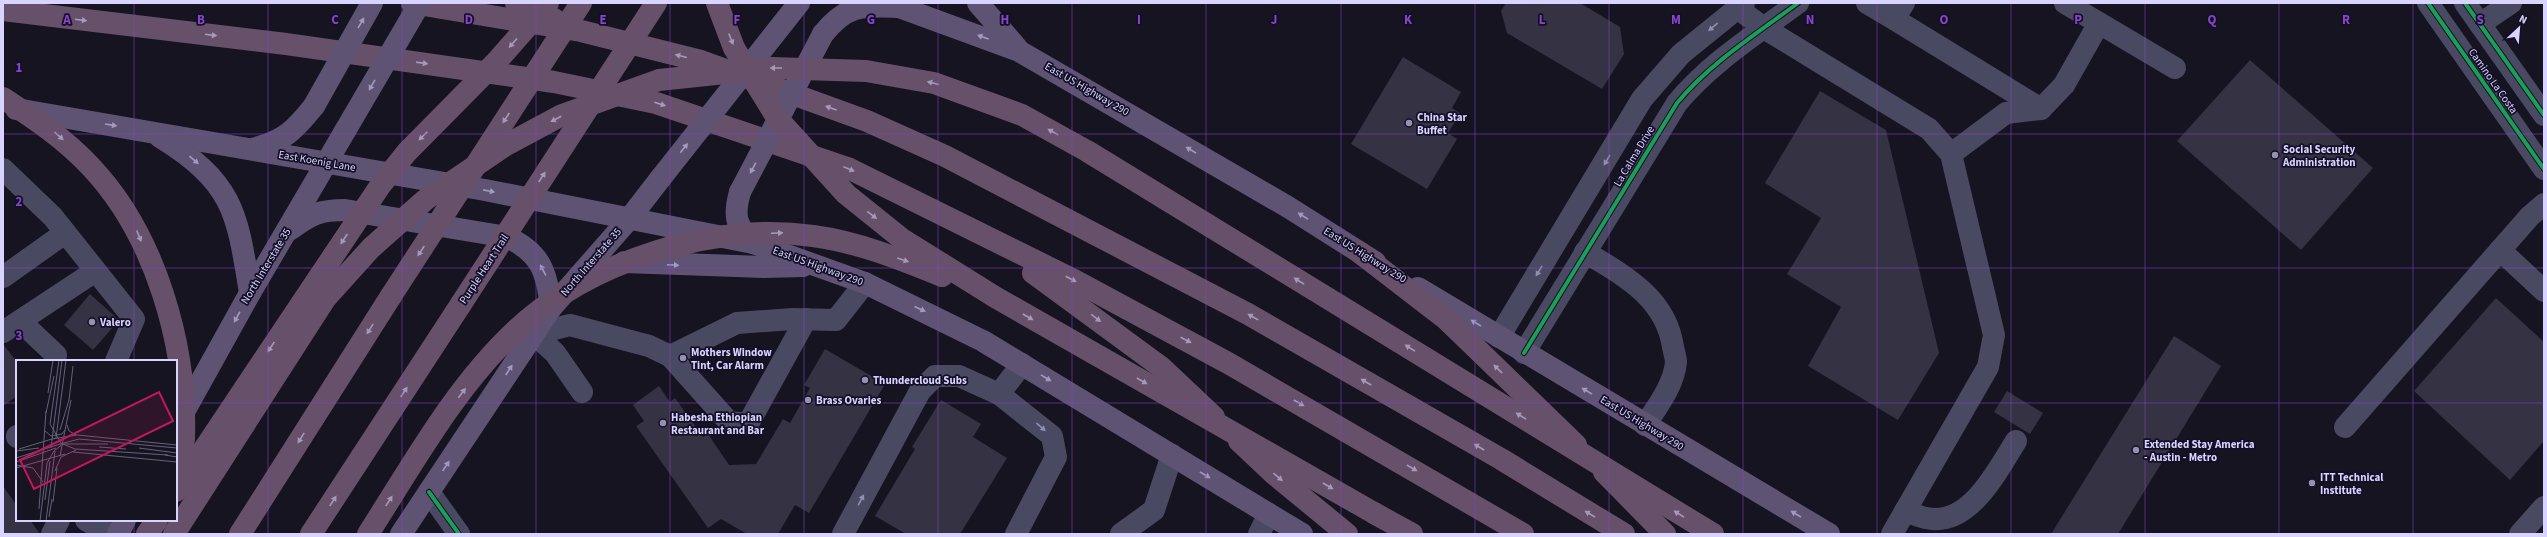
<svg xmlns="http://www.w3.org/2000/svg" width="2547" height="537" viewBox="0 0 2547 537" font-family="'Source Sans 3',sans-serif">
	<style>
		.building { fill: #343243 }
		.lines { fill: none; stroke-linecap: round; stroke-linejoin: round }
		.minor { stroke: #4a4962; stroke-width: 22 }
		.major { stroke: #5e5373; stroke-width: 22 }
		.highway { stroke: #67516a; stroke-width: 22 }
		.major-bridge { stroke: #5e5373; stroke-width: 22 }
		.highway-bridge { stroke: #67516a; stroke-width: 22 }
		.cycleway-casing { stroke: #130f26; stroke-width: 6 }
		.cycleway { stroke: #1a9f57; stroke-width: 4 }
		.oneway { fill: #a699bc }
		.oneway2 { fill: #a29ac0 }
		.oneway3 { fill: #928eb0 }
		.grid { fill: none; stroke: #8945c9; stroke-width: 1; stroke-opacity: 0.55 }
		.poi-dot { fill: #9591b1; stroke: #130f26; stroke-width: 1.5 }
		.labels { text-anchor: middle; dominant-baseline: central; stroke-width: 3.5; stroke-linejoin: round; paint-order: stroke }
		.street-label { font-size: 11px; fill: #d9d4ff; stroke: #130f26 }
		.poi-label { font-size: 11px; font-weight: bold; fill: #d9d4ff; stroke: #130f26; text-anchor: start }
		.inset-road { fill: none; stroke: #64617a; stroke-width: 1 }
		.view { fill: #c2185b; fill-opacity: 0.15; stroke: #c2185b; stroke-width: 2 }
		.inset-edge { fill: none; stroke: #d9d4ff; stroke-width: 2 }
		.grid-label { font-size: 13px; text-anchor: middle; font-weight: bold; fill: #8945c9; stroke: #130f26; stroke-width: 3.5; stroke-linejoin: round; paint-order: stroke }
	</style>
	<rect width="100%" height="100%" fill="#161421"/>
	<g class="building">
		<polygon points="1506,3 1580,3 1620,27 1624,54 1602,89 1507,33 1501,11"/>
		<polygon points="1403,57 1461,92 1452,108 1460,113 1448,133 1457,139 1427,189 1351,144"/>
		<polygon points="2250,60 2373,168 2301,250 2177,141"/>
		<polygon points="1820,91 1886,130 1939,353 1898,420 1808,366 1841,307 1787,274 1821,218 1765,183"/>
		<polygon points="90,294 119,320 93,350 64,325"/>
		<polygon points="2496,298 2544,342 2544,441 2510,480 2414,391"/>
		<polygon points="2174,336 2221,366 2118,534 2051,534"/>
		<polygon points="3,344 17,362 17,396 3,406"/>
		<polygon points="825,349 885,384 809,513 795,505 778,534 747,534 721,519 708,528 636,426 644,421 633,405 659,386 670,402 675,398 703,437 708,434 729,465 756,464 783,419 790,423 810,388 804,385"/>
		<polygon points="2007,391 2043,413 2030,434 1994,412"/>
		<polygon points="941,400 981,424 973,437 1007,458 960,534 906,534 875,516 915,449 912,447"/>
		<polygon points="3,486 17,506 17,520 30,520 40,534 3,534"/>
	</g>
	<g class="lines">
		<g class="minor">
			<polyline points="1867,3 1894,19"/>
			<polyline points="1904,3 1894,19 2041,109"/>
			<polyline points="2428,3 2544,169"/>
			<polyline points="2465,3 2544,115"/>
			<polyline points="1737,8 1764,28 1929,129 1951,154 1994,335 1988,367 1892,534"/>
			<polyline points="2099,23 2175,68"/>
			<polyline points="2480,24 2511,3"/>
			<polyline points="1951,154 2006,113 2041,109 2064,85 2099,23 2065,3"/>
			<polyline points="3,169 53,217 134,319 116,361"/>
			<polyline points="2500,250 2544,291"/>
			<path d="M1585,252C1625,276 1666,298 1673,347C1674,352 1676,358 1676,362C1674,385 1657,407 1645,425"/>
			<polyline points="3,277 65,233"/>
			<polyline points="20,321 56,355"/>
			<polyline points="3,332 94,272"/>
			<polyline points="534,334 570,325 649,346 670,356 737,323 793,319 836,320 865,283"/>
			<polyline points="534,334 555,353 582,392"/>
			<polyline points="1499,337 1642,99 1681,54 1744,3"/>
			<path d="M1524,353L1677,103C1710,63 1756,34 1798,3"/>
			<polyline points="670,356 729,422 748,424 806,319"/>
			<polyline points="999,394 1022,364"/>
			<polyline points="2345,427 2530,216 2544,204"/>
			<polyline points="17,436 17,437"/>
			<polyline points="429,492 459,534"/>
			<path d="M1905,511C1912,513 1919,517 1926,518C1969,528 1997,471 2016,441"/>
			<polyline points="86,520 109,534"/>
			<polyline points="52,534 59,520"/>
			<polyline points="843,534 920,391 935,376 959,376 999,394 1052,436 1056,457 1016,534"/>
			<polyline points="1121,534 1154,510 1172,455"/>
			<polyline points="1259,534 1269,514"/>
			<polyline points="2520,534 2544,507"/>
		</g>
		<g class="major">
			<polyline points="888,3 1019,51 1288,207 1375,262"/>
			<polyline points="978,3 1017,48"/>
			<path d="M823,34C848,3 863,6 900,7"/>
			<polyline points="16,109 485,190 753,243 865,283 983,341 1302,534"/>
			<path d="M160,137C234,183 237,212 250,293"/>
			<path d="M252,149C284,141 294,131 314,106"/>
			<path d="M740,192C733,217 736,225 753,243"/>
			<path d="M291,229C311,214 320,210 345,210L507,237C541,253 547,272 551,308"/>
			<polyline points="624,262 764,267 803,266"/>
			<polyline points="1418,288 1829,534"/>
			<polyline points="179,421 250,293 345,131"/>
			<polyline points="118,534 125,520"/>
			<polyline points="401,534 551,308 629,219 660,179"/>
		</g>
		<g class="highway">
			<polyline points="412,3 581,31 701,61 867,121 945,156 1248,314 1501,459 1624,534"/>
			<polyline points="516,3 554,19"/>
			<polyline points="3,10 286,44 554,82 656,103 850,169 1072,279 1228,363 1523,534"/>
			<polyline points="1359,252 1446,319 1576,445"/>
			<polyline points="1033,273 1161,367 1214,417"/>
			<polyline points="1239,441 1274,474 1347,534"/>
			<polyline points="1604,472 1665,534"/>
			<polyline points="1374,513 1412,534"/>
			<polyline points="147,534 157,520"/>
			<polyline points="240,534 391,296"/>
			<polyline points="311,534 461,304"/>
		</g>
		<g class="major-bridge">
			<polyline points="314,106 372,3"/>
			<polyline points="345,131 420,3"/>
			<polyline points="660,179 799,3"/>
			<polyline points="740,192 823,34"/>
		</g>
		<g class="highway-bridge">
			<polyline points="717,3 734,48 777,118 846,194 902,239 995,297 1374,513"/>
			<path d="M3,98C35,119 65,139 91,167C156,236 187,346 184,438C183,452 179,467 176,480"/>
			<polyline points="391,296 581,3"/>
			<polyline points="461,304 656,3"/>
			<polyline points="176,491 380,186 407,152 497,61 548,3"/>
			<polyline points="174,534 325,299 371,248 425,200 506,145 562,115 659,80 772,68 866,71 934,83 1022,115 1087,151 1713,534"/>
			<path d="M368,534C413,464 455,387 516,330C590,261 713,222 813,236C858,242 900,259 942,276"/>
		</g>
		<g class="cycleway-casing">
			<g id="cycleway">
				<polyline points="2428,3 2544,169"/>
				<polyline points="2465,3 2544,115"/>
				<path d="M1524,353L1677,103C1710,63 1756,34 1798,3"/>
				<polyline points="429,492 459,534"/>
			</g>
		</g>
		<use href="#cycleway" class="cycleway"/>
	</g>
	<defs><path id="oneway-solid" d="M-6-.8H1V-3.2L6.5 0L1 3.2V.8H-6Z"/></defs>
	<g class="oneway">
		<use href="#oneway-solid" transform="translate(81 20) rotate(7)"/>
		<use href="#oneway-solid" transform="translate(211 35) rotate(7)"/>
		<use href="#oneway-solid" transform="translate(731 39) rotate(68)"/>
		<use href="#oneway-solid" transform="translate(513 43) rotate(131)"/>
		<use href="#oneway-solid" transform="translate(681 56) rotate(-166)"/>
		<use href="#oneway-solid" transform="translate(422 63) rotate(8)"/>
		<use href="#oneway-solid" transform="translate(776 68) rotate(-180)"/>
		<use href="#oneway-solid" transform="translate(933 83) rotate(-166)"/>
		<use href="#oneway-solid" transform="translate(660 104) rotate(18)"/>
		<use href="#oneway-solid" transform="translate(831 108) rotate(-160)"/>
		<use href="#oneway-solid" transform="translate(506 118) rotate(123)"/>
		<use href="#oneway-solid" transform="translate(556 119) rotate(152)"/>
		<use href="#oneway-solid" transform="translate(1053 132) rotate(-151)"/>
		<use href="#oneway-solid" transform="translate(59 136) rotate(42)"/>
		<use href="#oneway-solid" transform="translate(423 136) rotate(135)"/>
		<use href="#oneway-solid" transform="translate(849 169) rotate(22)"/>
		<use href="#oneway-solid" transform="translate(542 177) rotate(-57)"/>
		<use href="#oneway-solid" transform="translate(872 215) rotate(38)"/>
		<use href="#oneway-solid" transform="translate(777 233) rotate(-2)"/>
		<use href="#oneway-solid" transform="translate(139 236) rotate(67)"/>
		<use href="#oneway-solid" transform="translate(344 239) rotate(124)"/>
		<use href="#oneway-solid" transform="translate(421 251) rotate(123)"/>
		<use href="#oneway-solid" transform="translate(903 260) rotate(19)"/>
		<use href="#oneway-solid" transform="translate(1071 279) rotate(28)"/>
		<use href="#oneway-solid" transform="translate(1299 281) rotate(-148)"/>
		<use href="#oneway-solid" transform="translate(1028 317) rotate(30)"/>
		<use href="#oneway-solid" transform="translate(1253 317) rotate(-151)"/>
		<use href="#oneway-solid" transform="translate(1096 318) rotate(37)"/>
		<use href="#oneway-solid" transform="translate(370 329) rotate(122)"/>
		<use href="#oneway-solid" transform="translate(1186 340) rotate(28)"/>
		<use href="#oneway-solid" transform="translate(271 347) rotate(124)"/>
		<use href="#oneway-solid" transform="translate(1410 348) rotate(-148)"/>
		<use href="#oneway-solid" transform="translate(1498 369) rotate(-136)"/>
		<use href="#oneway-solid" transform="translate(1142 381) rotate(30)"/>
		<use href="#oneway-solid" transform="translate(1366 382) rotate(-150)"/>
		<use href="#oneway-solid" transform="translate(404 392) rotate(-57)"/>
		<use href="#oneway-solid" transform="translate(462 393) rotate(-53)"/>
		<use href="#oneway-solid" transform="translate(1299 403) rotate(30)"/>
		<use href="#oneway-solid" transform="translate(1521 416) rotate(-148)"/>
		<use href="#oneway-solid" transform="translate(301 438) rotate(122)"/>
		<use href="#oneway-solid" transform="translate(1479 447) rotate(-150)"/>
		<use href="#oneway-solid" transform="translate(1412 468) rotate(30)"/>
		<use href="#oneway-solid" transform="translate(1278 477) rotate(40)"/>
		<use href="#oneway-solid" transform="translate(1328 486) rotate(30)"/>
		<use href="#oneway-solid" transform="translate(333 501) rotate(-57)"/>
		<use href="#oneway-solid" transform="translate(389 501) rotate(-57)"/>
		<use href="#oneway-solid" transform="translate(1590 514) rotate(-149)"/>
		<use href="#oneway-solid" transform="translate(1679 514) rotate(-148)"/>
	</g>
	<g class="oneway2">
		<use href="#oneway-solid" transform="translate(361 23) rotate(-60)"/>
		<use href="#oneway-solid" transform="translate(983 37) rotate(-160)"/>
		<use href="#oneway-solid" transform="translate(372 85) rotate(120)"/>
		<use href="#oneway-solid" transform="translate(111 125) rotate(9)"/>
		<use href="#oneway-solid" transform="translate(684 148) rotate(-52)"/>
		<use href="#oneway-solid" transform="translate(1191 150) rotate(-149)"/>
		<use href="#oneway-solid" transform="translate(194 160) rotate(40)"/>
		<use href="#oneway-solid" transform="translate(753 168) rotate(118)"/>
		<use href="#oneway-solid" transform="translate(489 191) rotate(11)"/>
		<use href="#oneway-solid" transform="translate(1303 216) rotate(-148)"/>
		<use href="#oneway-solid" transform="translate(673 265) rotate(2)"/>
		<use href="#oneway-solid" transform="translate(543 270) rotate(-118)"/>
		<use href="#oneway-solid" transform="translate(920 309) rotate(25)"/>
		<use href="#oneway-solid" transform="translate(237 317) rotate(119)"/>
		<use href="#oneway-solid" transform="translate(1476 323) rotate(-149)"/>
		<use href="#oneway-solid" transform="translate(509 370) rotate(-57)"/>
		<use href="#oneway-solid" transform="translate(1046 378) rotate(31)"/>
		<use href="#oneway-solid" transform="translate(1587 391) rotate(-149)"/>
		<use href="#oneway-solid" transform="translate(446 466) rotate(-56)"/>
		<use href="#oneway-solid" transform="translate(1205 475) rotate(31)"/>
		<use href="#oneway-solid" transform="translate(1796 514) rotate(-149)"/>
	</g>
	<g class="oneway3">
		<use href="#oneway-solid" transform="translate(1713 27) rotate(140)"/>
		<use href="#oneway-solid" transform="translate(1607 160) rotate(120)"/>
		<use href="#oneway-solid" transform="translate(1539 271) rotate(121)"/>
		<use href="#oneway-solid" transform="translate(1041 427) rotate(41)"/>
		<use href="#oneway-solid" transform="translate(861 500) rotate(-62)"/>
	</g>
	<path class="grid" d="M134,3V361M268,3V534M402,3V534M536,3V534M670,3V534M804,3V534M938,3V534M1072,3V534M1206,3V534M1341,3V534M1475,3V534M1609,3V534M1743,3V534M1877,3V534M2011,3V534M2145,3V534M2279,3V534M2413,3V534M3,134H2544M3,268H2544M3,403H17M176,403H2544M134,520V534"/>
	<g class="poi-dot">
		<circle cx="1409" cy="123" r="4"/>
		<circle cx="2275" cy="155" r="4"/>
		<circle cx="92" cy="322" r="4"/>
		<circle cx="683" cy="358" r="4"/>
		<circle cx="865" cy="380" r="4"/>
		<circle cx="808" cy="400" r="4"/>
		<circle cx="663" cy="423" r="4"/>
		<circle cx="2136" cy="450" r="4"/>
		<circle cx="2312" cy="483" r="4"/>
	</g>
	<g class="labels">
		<g class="street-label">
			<text transform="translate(2493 81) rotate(55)">Camino La Costa</text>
			<text transform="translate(1087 89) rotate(30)">East US Highway 290</text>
			<text transform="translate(1634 156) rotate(-59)">La Calma Drive</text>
			<text transform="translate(317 161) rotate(10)">East Koenig Lane</text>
			<text transform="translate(1365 255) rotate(32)">East US Highway 290</text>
			<text transform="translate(591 262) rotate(-49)">North Interstate 35</text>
			<text transform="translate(266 266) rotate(-59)">North Interstate 35</text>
			<text transform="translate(818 266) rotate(20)">East US Highway 290</text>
			<text transform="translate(484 269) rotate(-57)">Purple Heart Trail</text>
			<text transform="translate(1642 423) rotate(31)">East US Highway 290</text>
		</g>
		<g class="poi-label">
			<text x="1417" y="117">China Star<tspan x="1417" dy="13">Buffet</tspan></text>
			<text x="2283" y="149">Social Security<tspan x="2283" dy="13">Administration</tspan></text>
			<text x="100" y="322">Valero</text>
			<text x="691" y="352">Mothers Window<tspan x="691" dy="13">Tint, Car Alarm</tspan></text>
			<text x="873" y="380">Thundercloud Subs</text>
			<text x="816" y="400">Brass Ovaries</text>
			<text x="671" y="417">Habesha Ethiopian<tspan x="671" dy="13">Restaurant and Bar</tspan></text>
			<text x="2144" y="444">Extended Stay America<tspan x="2144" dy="13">- Austin - Metro</tspan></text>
			<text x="2320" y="477">ITT Technical<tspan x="2320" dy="13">Institute</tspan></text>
		</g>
	</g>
	<g transform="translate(16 360)">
		<rect width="161" height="161" fill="#161421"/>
		<path class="inset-road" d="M43,0L34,64L45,83L59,89L152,95M32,33L37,0M30,53L38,16M51,65L53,71L60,75M44,70L53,40L57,6M29,71L35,76L46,74L49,70M40,78L50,0M83,87L110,89M35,88L46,0M123,88L161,93M3,89L36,79L61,75L161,85M0,91L23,88M57,92L161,102M149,95L161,97M44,96L55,40M0,98L44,84H92M0,102L40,88M0,105L17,108L27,122M0,108L49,94M39,111L45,97L60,90M29,140L34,101M37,142L41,108M23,149L30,51M33,157L36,139M24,161L31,103L38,91L48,83L63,79L161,88M30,161L39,91"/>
		<path class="view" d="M143,32L157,61L18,129L4,100Z"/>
		<rect width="161" height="161" class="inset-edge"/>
	</g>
	<g class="grid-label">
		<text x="67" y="24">A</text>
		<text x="201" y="24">B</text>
		<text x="335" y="24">C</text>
		<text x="469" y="24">D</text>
		<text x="603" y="24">E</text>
		<text x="737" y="24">F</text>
		<text x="871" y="24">G</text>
		<text x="1005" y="24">H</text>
		<text x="1139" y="24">I</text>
		<text x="1274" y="24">J</text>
		<text x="1408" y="24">K</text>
		<text x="1542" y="24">L</text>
		<text x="1676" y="24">M</text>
		<text x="1810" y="24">N</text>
		<text x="1944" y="24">O</text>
		<text x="2078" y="24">P</text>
		<text x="2212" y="24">Q</text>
		<text x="2346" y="24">R</text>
		<text x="2480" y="24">S</text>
		<text x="19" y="72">1</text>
		<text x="19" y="206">2</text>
		<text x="19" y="340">3</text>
	</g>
	<rect width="2547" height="537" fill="none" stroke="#d9d4ff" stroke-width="8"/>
	<g transform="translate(2519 28) rotate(26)" stroke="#130f26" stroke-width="3" paint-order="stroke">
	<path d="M0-3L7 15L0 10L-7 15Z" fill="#d9d4ff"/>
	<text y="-6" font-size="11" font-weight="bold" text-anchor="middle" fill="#d9d4ff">N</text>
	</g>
</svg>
